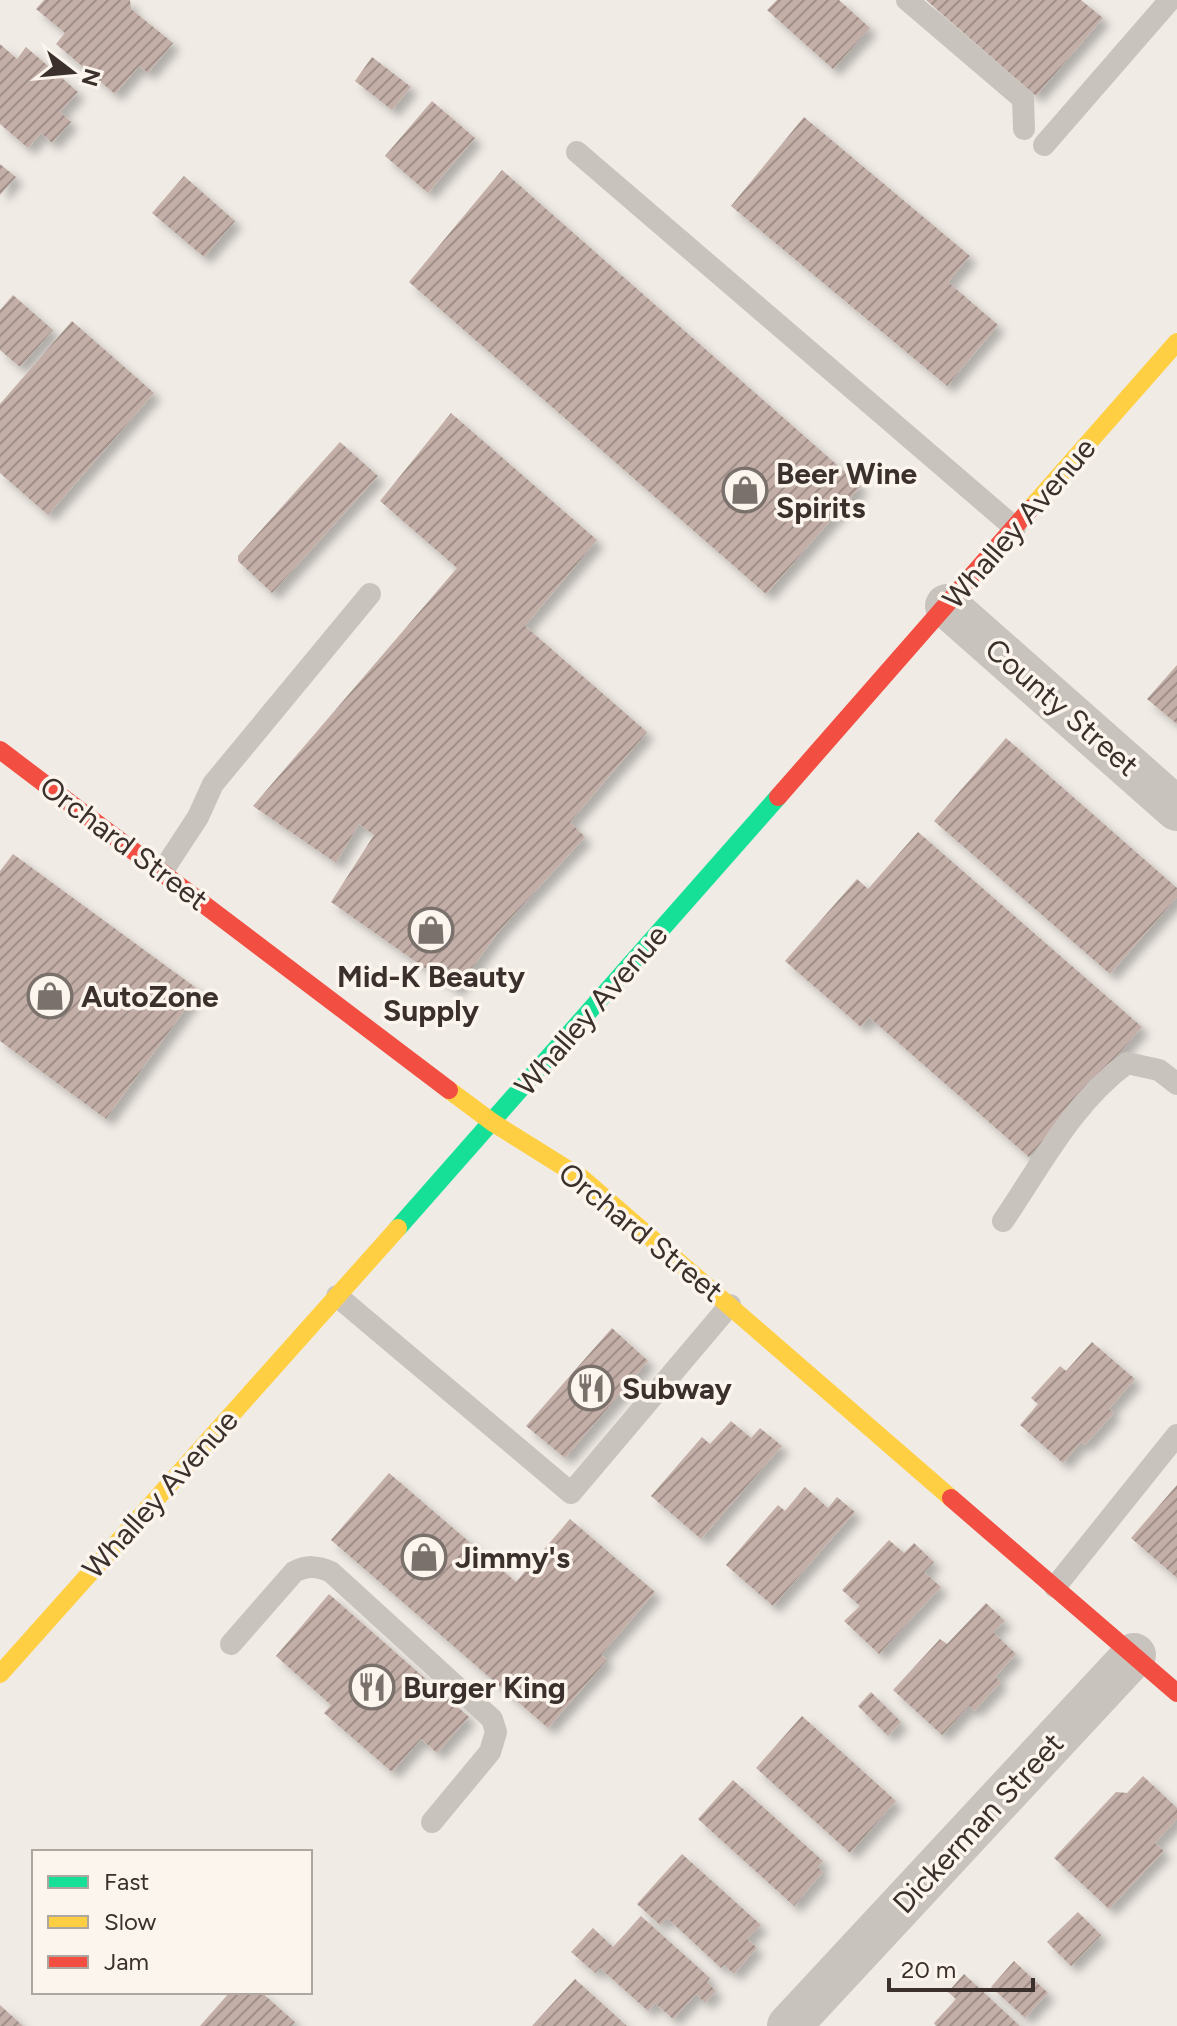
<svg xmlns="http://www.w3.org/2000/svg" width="1177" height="2026" viewBox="0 0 1177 2026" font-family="Figtree,sans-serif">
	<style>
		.building { fill: url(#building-hatch); filter: url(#shadow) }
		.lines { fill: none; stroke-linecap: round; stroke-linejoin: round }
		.lane { stroke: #c9c3be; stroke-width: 22 }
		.street { stroke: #c9c3be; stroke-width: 44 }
		.fast { stroke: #16e098; stroke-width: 18 }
		.slow { stroke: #ffcf43; stroke-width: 18 }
		.jam { stroke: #f24e42; stroke-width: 18 }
		.labels { text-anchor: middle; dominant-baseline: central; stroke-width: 7; stroke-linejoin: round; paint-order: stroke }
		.poi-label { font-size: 30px; font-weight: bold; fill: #3b302b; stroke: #fbf5ee; text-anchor: start }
		.street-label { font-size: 30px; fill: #3b302b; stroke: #fbf5ee }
	</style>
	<defs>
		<pattern id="building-hatch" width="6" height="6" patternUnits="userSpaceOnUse" patternTransform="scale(2)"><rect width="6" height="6" fill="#c3afa7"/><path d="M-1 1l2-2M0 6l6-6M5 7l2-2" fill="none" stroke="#a08f88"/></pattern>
		<filter id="shadow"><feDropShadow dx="7" dy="7" stdDeviation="4" flood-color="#0004"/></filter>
	</defs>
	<rect width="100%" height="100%" fill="#f0ebe5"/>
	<g class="building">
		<polygon points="44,0 130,0 131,9 173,43 148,73 139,66 115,94 56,44 65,33 36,9"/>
		<polygon points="777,0 839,0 870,28 833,69 767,10"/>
		<polygon points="926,0 1081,0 1103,18 1036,96"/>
		<polygon points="0,44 17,59 26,47 78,92 60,112 71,122 52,143 41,133 28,148 0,124"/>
		<polygon points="372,57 411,87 392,110 355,81"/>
		<polygon points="432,101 475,138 428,193 385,156"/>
		<polygon points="804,117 970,256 948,282 998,325 947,386 731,206"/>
		<polygon points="0,164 16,177 0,195"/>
		<polygon points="502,170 861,486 766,594 409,282"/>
		<polygon points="184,176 235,221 204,257 152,213"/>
		<polygon points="13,295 53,330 20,367 0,350 0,310"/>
		<polygon points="72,321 154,393 48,515 0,473 0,404"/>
		<polygon points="451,413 597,540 525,626 647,732 570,822 585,837 499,931 456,990 331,902 374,835 359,824 336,863 253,806 457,568 380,501"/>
		<polygon points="340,442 378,476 272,593 238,561 238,556"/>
		<polygon points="1177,665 1177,724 1147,699"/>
		<polygon points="1006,738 1177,888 1177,897 1110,974 934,821"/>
		<polygon points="918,832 1142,1027 1029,1157 869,1017 861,1027 785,961 857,879 868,889"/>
		<polygon points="13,854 199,990 106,1119 0,1041 0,871"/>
		<polygon points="612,1328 648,1361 565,1458 526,1426"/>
		<polygon points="1092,1342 1135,1379 1109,1409 1114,1413 1085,1445 1081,1442 1063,1463 1020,1425 1038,1404 1031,1398 1060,1366 1066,1371"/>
		<polygon points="731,1421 751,1438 760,1428 782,1446 701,1539 651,1496 702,1437 710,1444"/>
		<polygon points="389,1473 516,1582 570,1519 655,1592 601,1655 607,1660 548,1728 331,1540"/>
		<polygon points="1177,1485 1177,1578 1131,1538"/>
		<polygon points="805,1487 828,1508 837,1497 855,1512 773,1606 726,1565 778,1505 785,1511"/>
		<polygon points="889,1540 904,1553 914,1543 934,1562 924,1572 941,1587 879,1654 844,1621 860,1606 842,1590"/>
		<polygon points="329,1594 469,1717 437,1753 421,1739 392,1772 324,1713 331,1705 276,1656"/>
		<polygon points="986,1603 1005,1621 993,1632 1016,1654 995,1677 1001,1682 974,1711 969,1706 942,1735 893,1690 940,1639 947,1644"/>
		<polygon points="871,1692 901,1722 888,1736 858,1706"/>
		<polygon points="802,1716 896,1801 850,1853 756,1768"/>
		<polygon points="1143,1776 1177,1808 1177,1819 1155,1843 1164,1851 1109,1909 1054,1858 1116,1792 1127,1793"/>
		<polygon points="733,1780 823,1861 818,1867 823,1872 794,1906 698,1819"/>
		<polygon points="682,1854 761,1925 747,1939 757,1948 734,1974 724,1965 721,1968 667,1918 660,1925 637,1904"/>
		<polygon points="1078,1912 1101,1935 1071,1966 1047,1942"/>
		<polygon points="641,1916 710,1978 707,1982 716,1991 705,2003 696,1994 673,2019 655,2003 648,2011 600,1968 595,1973 571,1952 593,1928 613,1947"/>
		<polygon points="1014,1961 1048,1993 1025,2018 991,1987"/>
		<polygon points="964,1974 1020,2026 936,2026 934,2023 956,1999 948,1992"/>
		<polygon points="575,1979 627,2026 532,2026"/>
		<polygon points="230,1992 261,1992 295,2022 291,2026 200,2026"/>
		<polygon points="0,2005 23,2026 0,2026"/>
	</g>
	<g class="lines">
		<g class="lane">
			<polyline points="907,0 1023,99 1024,129"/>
			<polyline points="1044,145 1170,0"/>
			<polyline points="577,152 1015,528"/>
			<polyline points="162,872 198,817 213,784 370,594"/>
			<path d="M1003,1221C1040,1167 1073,1102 1127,1063L1159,1070L1177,1084"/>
			<polyline points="337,1296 571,1493 730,1305"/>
			<polyline points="1055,1587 1177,1435"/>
			<path d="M231,1644L294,1572C307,1565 317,1566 331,1572L492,1719L496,1732L490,1752L432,1822"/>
		</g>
		<g class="street">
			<polyline points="947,606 1177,809"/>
			<polyline points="789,2026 1134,1655"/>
		</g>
		<polyline class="fast" points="398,1228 778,797"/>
		<g class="slow">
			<polyline points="1031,508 1177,342"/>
			<polyline points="449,1090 492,1122 583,1179 951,1498"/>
			<polyline points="0,1674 398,1228"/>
		</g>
		<g class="jam">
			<polyline points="0,750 449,1090"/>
			<polyline points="778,797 1031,508"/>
			<polyline points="951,1498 1177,1693"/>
		</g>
	</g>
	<defs>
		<g id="shop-ring" transform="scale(2.3)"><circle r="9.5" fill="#fbf5ee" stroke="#7a716c" stroke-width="1.5"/><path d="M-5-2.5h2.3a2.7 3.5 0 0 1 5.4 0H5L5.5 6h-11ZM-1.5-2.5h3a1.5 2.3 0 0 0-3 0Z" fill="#7a716c"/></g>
		<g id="restaurant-ring" transform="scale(2.3)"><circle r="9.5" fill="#fbf5ee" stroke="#7a716c" stroke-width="1.5"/><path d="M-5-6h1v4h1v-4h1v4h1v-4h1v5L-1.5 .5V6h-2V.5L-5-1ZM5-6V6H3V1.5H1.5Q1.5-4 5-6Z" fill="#7a716c"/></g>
	</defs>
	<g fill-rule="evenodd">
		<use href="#shop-ring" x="745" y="490"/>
		<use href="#shop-ring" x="431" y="930"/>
		<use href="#shop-ring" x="50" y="996"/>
		<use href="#restaurant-ring" x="591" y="1388"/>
		<use href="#shop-ring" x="424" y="1557"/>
		<use href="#restaurant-ring" x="372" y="1687"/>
	</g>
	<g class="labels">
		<g class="poi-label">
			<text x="776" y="473">Beer Wine<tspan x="776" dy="34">Spirits</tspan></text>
			<text x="431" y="976" text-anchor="middle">Mid-K Beauty<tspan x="431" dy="34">Supply</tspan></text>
			<text x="81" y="996">AutoZone</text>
			<text x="622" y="1388">Subway</text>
			<text x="455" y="1557">Jimmy's</text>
			<text x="403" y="1687">Burger King</text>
		</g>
		<g class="street-label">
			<text transform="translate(1019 523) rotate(-49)">Whalley Avenue</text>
			<text transform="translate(1062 707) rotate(41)">County Street</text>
			<text transform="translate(124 843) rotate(37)">Orchard Street</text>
			<text transform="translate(591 1010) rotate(-49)">Whalley Avenue</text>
			<text transform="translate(641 1232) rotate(39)">Orchard Street</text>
			<text transform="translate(160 1494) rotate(-48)">Whalley Avenue</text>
			<text transform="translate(978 1823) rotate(-47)">Dickerman Street</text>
		</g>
	</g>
	<rect x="32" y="1850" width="280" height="144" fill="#fbf5ee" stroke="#aea6a0" stroke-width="2"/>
	<rect x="48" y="1876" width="40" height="12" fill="#16e098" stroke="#aea6a0" stroke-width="2"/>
	<text x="104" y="1890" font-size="24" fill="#3b302b">Fast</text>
	<rect x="48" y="1916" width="40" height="12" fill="#ffcf43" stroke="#aea6a0" stroke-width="2"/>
	<text x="104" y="1930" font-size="24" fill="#3b302b">Slow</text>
	<rect x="48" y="1956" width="40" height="12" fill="#f24e42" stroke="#aea6a0" stroke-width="2"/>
	<text x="104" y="1970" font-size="24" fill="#3b302b">Jam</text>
	<g transform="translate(72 72) rotate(106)" stroke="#fbf5ee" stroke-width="6" paint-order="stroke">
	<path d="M0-6L14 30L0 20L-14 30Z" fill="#3b302b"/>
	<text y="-12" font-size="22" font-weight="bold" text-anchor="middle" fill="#3b302b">N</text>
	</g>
	<path d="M889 1978v12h144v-12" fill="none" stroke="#3b302b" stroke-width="4"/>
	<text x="901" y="1978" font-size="24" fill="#3b302b" stroke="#fbf5ee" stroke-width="6" paint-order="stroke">20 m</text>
</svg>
